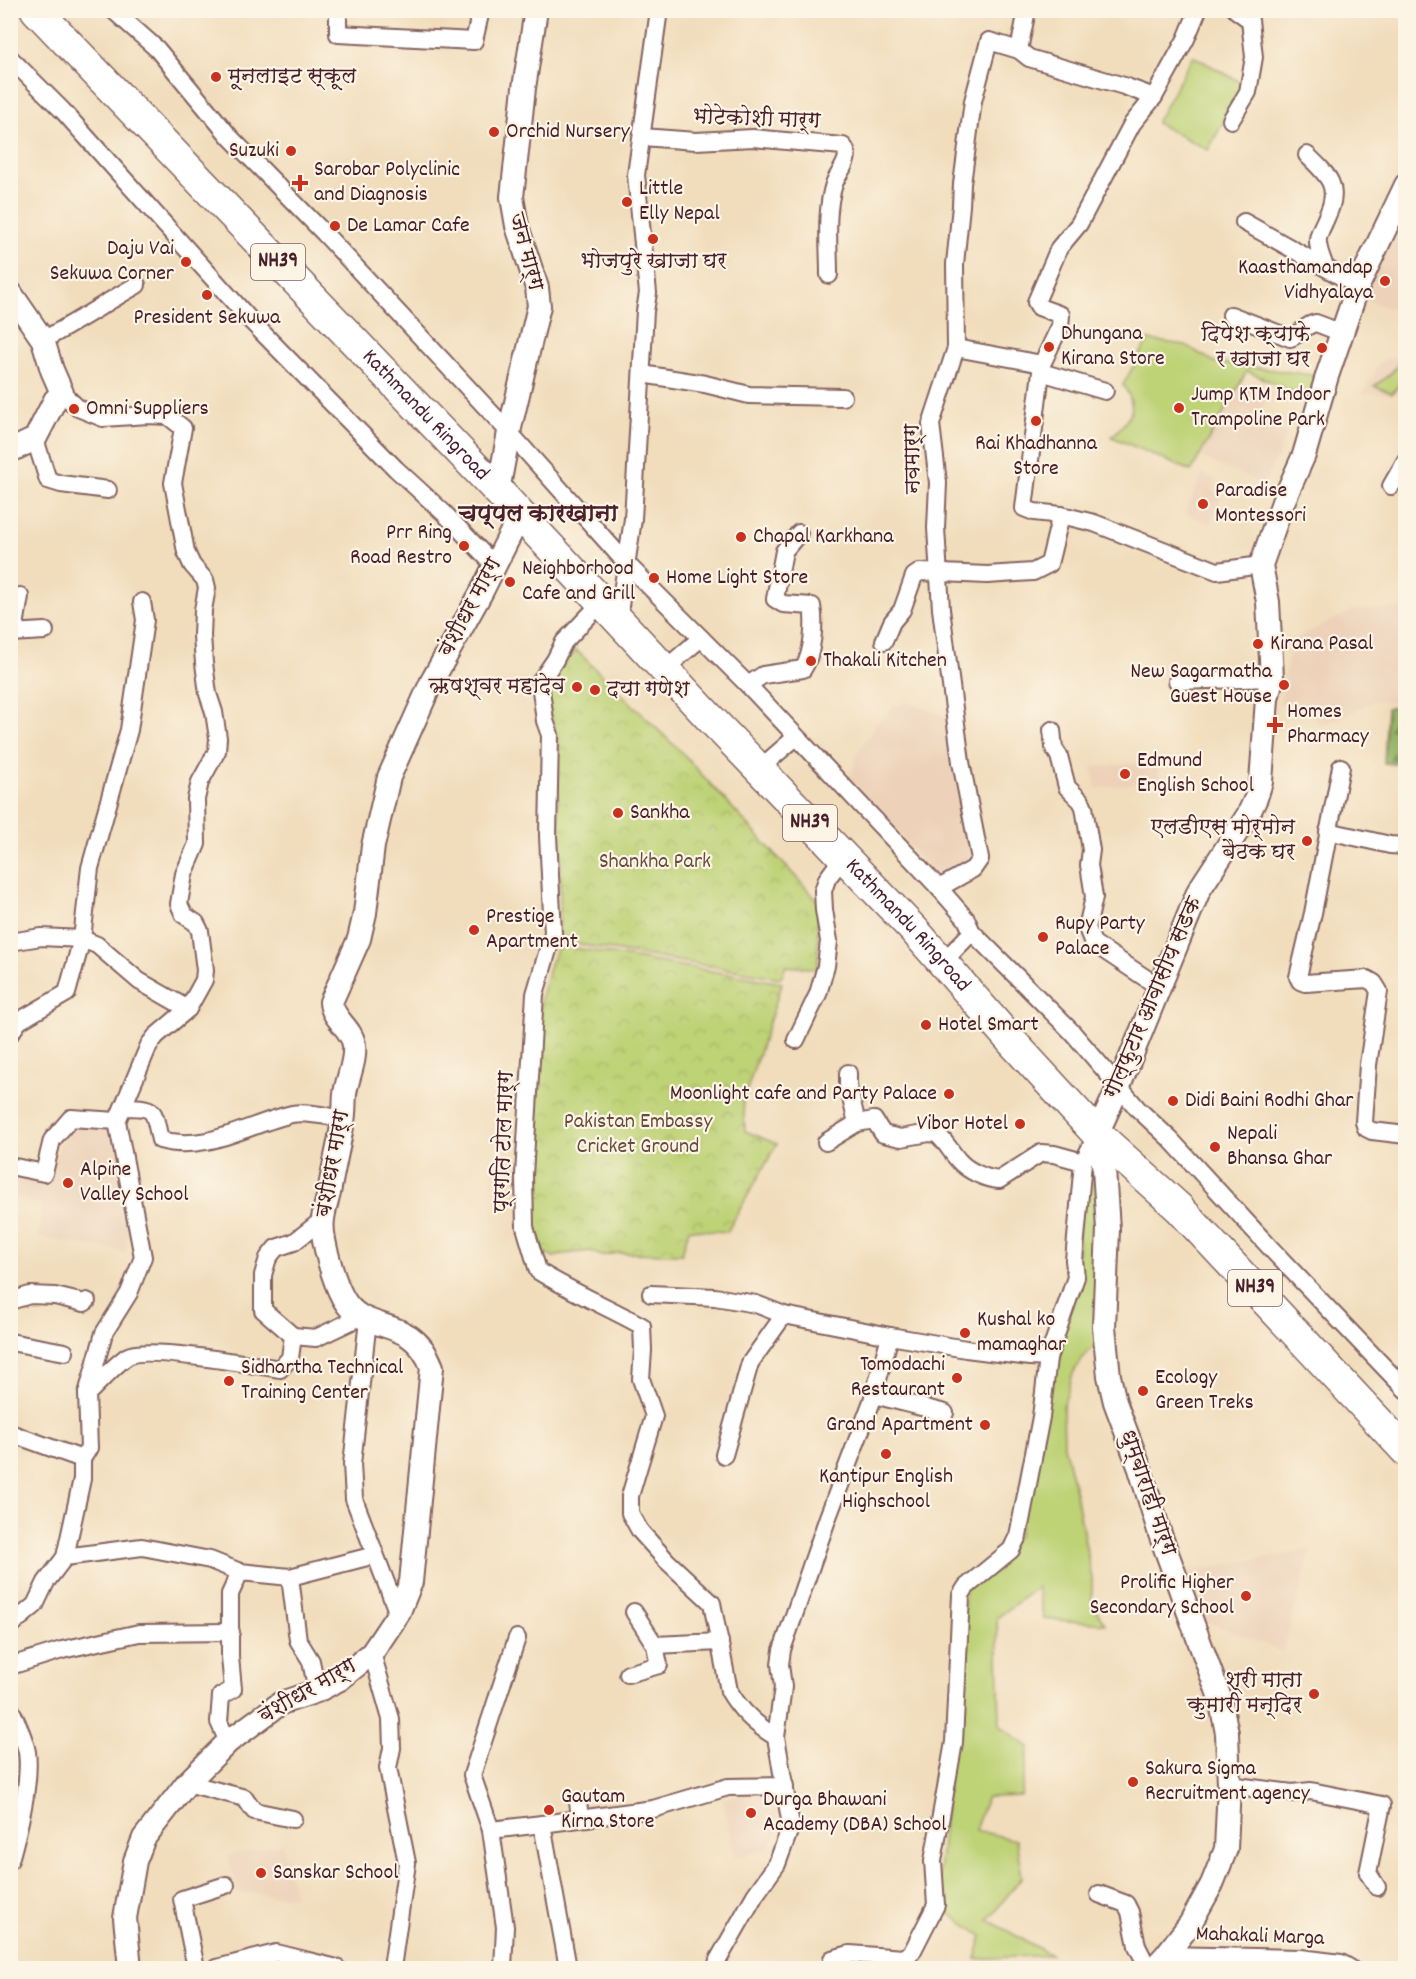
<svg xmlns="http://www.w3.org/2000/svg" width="1416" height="1979" viewBox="0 0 1416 1979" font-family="Dekko,'Playpen Sans Deva',sans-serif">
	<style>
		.built { fill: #edd2b9 }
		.green { fill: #bed276; stroke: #847850; stroke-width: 1.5 }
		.forest { fill: url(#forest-firs); stroke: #706a49; stroke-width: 1.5 }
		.park { fill: url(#park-crowns); stroke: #847850; stroke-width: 1.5 }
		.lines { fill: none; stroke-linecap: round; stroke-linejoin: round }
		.street-casing { stroke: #84625e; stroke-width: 20 }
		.secondary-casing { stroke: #84625e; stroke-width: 26 }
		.highway-casing { stroke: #84625e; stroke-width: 33 }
		.street { stroke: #fff; stroke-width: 16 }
		.secondary { stroke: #fff; stroke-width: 22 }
		.highway { stroke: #fff; stroke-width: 30 }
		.poi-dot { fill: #c8321e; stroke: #fcf5e5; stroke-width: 2 }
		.labels { text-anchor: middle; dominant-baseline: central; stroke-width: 4.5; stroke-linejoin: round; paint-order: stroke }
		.shield { fill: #fcf5e5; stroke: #7f5f63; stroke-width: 1.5 }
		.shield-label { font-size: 21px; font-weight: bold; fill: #4a1f2b }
		.poi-label { font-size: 22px; fill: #4a1f2b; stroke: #fcf5e5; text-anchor: start }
		.street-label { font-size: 22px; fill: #4a1f2b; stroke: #fcf5e5 }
		.park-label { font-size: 22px; fill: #674c3e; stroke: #fcf5e5 }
		.neighbourhood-label { font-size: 24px; font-weight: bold; fill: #4a1f2b; stroke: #fcf5e5 }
	</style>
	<defs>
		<pattern id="forest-firs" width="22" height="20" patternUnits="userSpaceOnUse" patternTransform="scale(1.5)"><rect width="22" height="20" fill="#96b467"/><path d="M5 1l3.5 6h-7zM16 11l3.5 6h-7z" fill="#7c9255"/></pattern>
		<pattern id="park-crowns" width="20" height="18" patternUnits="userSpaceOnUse" patternTransform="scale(1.5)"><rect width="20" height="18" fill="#bed276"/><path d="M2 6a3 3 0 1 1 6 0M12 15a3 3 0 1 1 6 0" fill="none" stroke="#a5b466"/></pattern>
	</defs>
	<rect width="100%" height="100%" fill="#fcf5e5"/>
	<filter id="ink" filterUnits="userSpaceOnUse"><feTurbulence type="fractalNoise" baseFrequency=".0167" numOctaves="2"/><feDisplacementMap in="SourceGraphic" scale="12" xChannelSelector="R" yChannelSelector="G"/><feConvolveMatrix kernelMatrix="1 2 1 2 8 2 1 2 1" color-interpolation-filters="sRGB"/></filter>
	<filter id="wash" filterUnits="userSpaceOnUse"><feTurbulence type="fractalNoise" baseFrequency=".008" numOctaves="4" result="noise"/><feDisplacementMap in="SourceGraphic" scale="24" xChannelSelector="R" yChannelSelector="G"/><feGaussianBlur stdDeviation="1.35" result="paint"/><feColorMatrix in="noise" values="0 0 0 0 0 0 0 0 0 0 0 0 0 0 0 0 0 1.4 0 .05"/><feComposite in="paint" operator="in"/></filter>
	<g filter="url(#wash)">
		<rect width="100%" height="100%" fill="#f1ddbc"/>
		<g class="built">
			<polygon points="1405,202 1405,382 1397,394 1362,394 1381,361 1396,356 1397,311 1365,299 1366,263"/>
			<polygon points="1236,381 1269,395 1257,417 1287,434 1264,485 1198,456"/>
			<polygon points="1202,474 1216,479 1211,491 1221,495 1210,524 1185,514"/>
			<polygon points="1405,608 1405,705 1374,701 1320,727 1306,705 1280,705 1291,640 1354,610"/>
			<polygon points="907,702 950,718 965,829 971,856 961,873 940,879 873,806 850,778 857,754 876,724 894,706"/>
			<polygon points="1158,761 1158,780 1096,789 1092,767"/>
			<polygon points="72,1121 110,1126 132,1220 125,1252 38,1237 42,1204 11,1198 14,1174 47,1174"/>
			<polygon points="1311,1549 1283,1652 1206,1621 1182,1571 1212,1568"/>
			<polygon points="773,1789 779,1830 768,1849 735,1858 722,1797"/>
			<polygon points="282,1844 295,1897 238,1892 228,1855"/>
		</g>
		<g class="green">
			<polygon points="1193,56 1244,84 1208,150 1156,123"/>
			<path d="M1405,336V378L1392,393L1374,386C1400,369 1399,365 1405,336Z"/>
			<path d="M1148,340L1185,345L1214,362L1320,376L1309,399L1247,371L1191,471L1112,437C1130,417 1140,410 1123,385Z"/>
			<polygon points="1083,1164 1099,1165 1101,1339 1081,1360 1073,1373 1063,1406 1064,1446 1076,1494 1092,1579 1092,1604 1105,1624 1044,1619 1037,1587 997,1618 1000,1726 1029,1747 1021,1796 987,1797 975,1830 1016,1840 1022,1877 988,1920 1051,1955 975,1959 982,1936 936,1905 966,1587 1018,1536 1034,1444 1076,1277"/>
		</g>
		<polygon class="forest" points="1400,706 1405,707 1405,765 1384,763 1387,708"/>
		<g class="park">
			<polygon points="576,650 680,751 818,901 818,969 786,966 781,978 559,941 561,854 558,815 559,747 546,698 555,675"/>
			<polygon points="569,947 782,983 743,1102 745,1131 777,1144 727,1232 689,1229 682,1254 617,1253 601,1256 591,1251 563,1254 554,1257 539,1251 530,1187 541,997 550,964 558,948"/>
		</g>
	</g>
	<g filter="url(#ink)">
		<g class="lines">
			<g class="street-casing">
				<g id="street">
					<polyline points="113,10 157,49 230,137 324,233 509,432 626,563 748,685 939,888 966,919 972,932 1072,1032 1138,1109 1170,1139 1276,1254 1406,1390"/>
					<polyline points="338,10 338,34 474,41 481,10"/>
					<polyline points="1027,10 1019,50 1029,58 1124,86 1154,97"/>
					<polyline points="1198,10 1186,39 1154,97 1132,124 1079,224 1059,248 1036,302 1039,307 1061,315 1060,326 1042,364 1024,508 1034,512 1061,515 1094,523 1217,571 1261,565"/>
					<polyline points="10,58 63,111 252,322 396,469 444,513 494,565"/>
					<polyline points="1231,120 1248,92 1254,57 1250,20 1236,10"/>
					<path d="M642,137L696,141L753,138L843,146C854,158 838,172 834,184C825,212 829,246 829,275"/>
					<path d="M1307,155C1329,176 1341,187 1327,216C1324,224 1319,231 1318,239C1317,248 1322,258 1325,267"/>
					<polyline points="1244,222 1358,286"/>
					<path d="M1231,315L1290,338C1300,335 1306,324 1316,323L1342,333"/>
					<path d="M43,340C75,323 105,303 137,285"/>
					<polyline points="956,348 1042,364"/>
					<polyline points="1041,372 1105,391"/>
					<polyline points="642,374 705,384 749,395 843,397"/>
					<polyline points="62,393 78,408 103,418 148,415 168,416 183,428 173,483 186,552 192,565 205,580 207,588 203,610 202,636 204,663 208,694 214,712 218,738 217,751 200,782 196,799 197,844 184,874 179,904 184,915 196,923 200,931 205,970 204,980 188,1009 156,1036 149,1045 123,1107"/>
					<polyline points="35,439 48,480 61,484 108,490"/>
					<polyline points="1391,486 1406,460"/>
					<path d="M602,602L564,642L555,660L540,682L545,721L550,735L548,836L553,933L535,994L524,1175L525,1227L538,1271C572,1292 608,1307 642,1326L643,1350L641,1379L654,1416L630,1496V1513L640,1531L667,1561L712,1603L729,1691C740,1710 757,1726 776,1737"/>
					<polyline points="618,619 633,519 645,311 648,293 636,175 659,10"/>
					<polyline points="14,632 20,596"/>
					<polyline points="10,633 45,631"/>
					<polyline points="884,641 892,622 902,610 914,576 920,572 987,575 1033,572 1049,564 1061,515"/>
					<polyline points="665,669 701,638"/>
					<polyline points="1177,681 1272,678"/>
					<path d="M748,685L763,675L803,669C813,654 815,624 812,606L783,604L775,599L784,551L799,533"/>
					<polyline points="1052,730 1054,748 1059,756 1067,787 1081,801 1084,807 1091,850 1089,865 1094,897 1087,928 1093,943 1159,987"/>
					<polyline points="1341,767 1313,913 1298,977 1300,981 1305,983 1367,979 1374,983 1379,991 1368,1065 1364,1122 1366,1128 1372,1131 1406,1135"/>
					<polyline points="759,769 796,737"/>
					<polyline points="1328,831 1390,845 1406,846"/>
					<polyline points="939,888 973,869 980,859 961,762 941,609 936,528 938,483 931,424 956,348 955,264 961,206 962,184 973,101 989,41 1019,50"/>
					<polyline points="10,942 41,937 82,939 97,945 139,981 188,1009"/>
					<polyline points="943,962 972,932"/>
					<polyline points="10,1034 19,1021 67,993 82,939 90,868 129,730 145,620 142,602"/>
					<polyline points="796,1040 818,994 826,966 829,941 824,910 823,891 827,879 843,857"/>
					<polyline points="848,1073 848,1086 857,1123"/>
					<path d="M826,1142L857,1123L874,1120L883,1134L901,1138L929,1133L937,1134C946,1142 951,1152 959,1161C968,1171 986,1179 999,1180L1041,1153L1054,1154L1083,1162"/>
					<path d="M10,1166L44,1173L52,1140L71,1118L117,1121L123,1107C157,1107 153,1109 160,1140C207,1153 248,1124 292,1114C305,1111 330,1117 344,1119"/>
					<polyline points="651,1294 715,1297 756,1304 784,1315 890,1336 966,1349 1030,1357 1048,1358 1076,1277 1074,1260 1083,1162 1097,1134"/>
					<polyline points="10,1301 30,1295 55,1296 84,1303 87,1301"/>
					<polyline points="368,1320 352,1464 354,1499 398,1614"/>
					<polyline points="293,1336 316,1338 360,1317"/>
					<polyline points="10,1342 65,1352"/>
					<polyline points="87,1394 104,1333 129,1293 143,1257 117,1121"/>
					<polyline points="874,1395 945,1413"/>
					<path d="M10,1433L82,1459L89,1448L87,1394C99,1383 114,1365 128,1356C144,1346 255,1365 280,1369L290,1358L293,1336L263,1310V1275L268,1258L276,1248L294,1242L322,1220"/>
					<polyline points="724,1455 750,1363 784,1315"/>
					<polyline points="65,1557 142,1547 210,1560 240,1572"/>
					<polyline points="634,1612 655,1645 720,1642"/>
					<polyline points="10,1626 35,1605 46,1582 65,1557 82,1479 82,1459"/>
					<polyline points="372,1653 391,1719 392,1748 388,1768 407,1863 392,1968"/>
					<polyline points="10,1666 62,1650 139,1633 231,1632"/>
					<polyline points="628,1674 659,1665 655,1645"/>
					<polyline points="317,1691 311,1661 298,1640 290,1577 375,1555"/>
					<path d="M10,1708C17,1722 24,1737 27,1752C31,1780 18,1832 10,1860"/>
					<polyline points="228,1742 219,1722 221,1696 233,1689 230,1657 230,1594 240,1572 290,1577"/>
					<polyline points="187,1783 245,1798 254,1811 293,1819"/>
					<polyline points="1229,1785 1292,1793 1311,1791 1382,1805 1368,1873 1377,1887"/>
					<polyline points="578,1801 580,1819"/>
					<polyline points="542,1824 653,1809 728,1787 785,1786"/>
					<polyline points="491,1830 542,1824 568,1968"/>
					<polyline points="1099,1894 1126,1904 1130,1912 1137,1946 1148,1968"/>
					<polyline points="1166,1955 1301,1958 1341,1963 1350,1968"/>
					<polyline points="832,1959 850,1954 903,1958 912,1952 936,1905 933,1861 954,1742 961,1595 966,1587 1011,1550 1018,1536 1041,1417 1048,1358"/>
					<polyline points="196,1968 182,1899 226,1885"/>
					<polyline points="217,1968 276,1953 337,1968"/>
					<polyline points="503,1968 505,1927 491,1830 472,1775 517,1638"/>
					<polyline points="716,1968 718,1960 755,1895 777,1864 791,1826 776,1737 783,1687 780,1664 782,1650 828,1517 872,1401 890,1336"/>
				</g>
			</g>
			<g class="secondary-casing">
				<g id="secondary">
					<polyline points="10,292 43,340 52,370 62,393 55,400 35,439 10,451"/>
					<polyline points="498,491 509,432 539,306 537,288 517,226 512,197 524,88 536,10"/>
					<path d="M130,1968L125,1918L135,1861L144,1838L187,1783L228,1742L281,1703L317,1691L340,1679L372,1653L398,1614L411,1582L432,1367C411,1312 364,1337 343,1298C334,1282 320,1237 323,1219C324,1210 327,1201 329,1193C333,1169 339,1145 343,1121C345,1112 344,1103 345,1094C347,1078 356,1062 354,1045C352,1028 332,1019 331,1002L359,939L365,913L373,846L389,777L432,681L481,593L520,515"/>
					<polyline points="1154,1968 1166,1955 1190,1924 1212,1884 1226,1849 1229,1785 1227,1733 1220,1698 1160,1534 1140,1469 1115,1402 1109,1376 1104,1327 1108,1229 1104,1169 1097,1134 1119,1086 1199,890 1248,815 1256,798 1261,782 1267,699 1272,678 1268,602 1261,565 1283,502 1304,455 1327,376 1358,286 1406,185"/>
				</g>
			</g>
			<g class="highway-casing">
				<g id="highway">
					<path id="s1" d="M36,10L498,491L707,715L914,930L1014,1044L1097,1134L1179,1208L1406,1451"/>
				</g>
			</g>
			<use href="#street" class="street"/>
			<use href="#secondary" class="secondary"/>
			<use href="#highway" class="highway"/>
		</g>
	</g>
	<g class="poi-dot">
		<circle cx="216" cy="77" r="6"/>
		<circle cx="494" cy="132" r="6"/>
		<circle cx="291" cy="151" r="6"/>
		<path d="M297 174h6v6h6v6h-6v6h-6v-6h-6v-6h6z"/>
		<circle cx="627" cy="202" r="6"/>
		<circle cx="335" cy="226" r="6"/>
		<circle cx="653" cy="239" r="6"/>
		<circle cx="186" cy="262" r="6"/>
		<circle cx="1385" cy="281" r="6"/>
		<circle cx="207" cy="295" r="6"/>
		<circle cx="1049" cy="347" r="6"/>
		<circle cx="1322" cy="348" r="6"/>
		<circle cx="1179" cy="408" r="6"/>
		<circle cx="74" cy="409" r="6"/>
		<circle cx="1036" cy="421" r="6"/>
		<circle cx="1203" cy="504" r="6"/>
		<circle cx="741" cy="537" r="6"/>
		<circle cx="464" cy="546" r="6"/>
		<circle cx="654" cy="578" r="6"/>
		<circle cx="510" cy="582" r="6"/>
		<circle cx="1258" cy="644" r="6"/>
		<circle cx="811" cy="661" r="6"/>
		<circle cx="1284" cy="685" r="6"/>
		<circle cx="577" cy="687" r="6"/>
		<circle cx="595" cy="690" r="6"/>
		<path d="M1272 716h6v6h6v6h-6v6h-6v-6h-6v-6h6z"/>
		<circle cx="1125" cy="774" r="6"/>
		<circle cx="618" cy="813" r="6"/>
		<circle cx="1307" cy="841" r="6"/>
		<circle cx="474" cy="930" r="6"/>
		<circle cx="1043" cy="937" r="6"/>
		<circle cx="926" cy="1025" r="6"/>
		<circle cx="949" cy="1094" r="6"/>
		<circle cx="1173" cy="1101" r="6"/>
		<circle cx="1020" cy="1124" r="6"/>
		<circle cx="1215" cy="1147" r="6"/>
		<circle cx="68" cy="1183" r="6"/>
		<circle cx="965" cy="1333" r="6"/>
		<circle cx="957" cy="1378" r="6"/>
		<circle cx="229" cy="1381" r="6"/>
		<circle cx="1143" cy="1391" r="6"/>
		<circle cx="985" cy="1425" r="6"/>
		<circle cx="886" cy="1454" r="6"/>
		<circle cx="1246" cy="1596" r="6"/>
		<circle cx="1314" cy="1694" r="6"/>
		<circle cx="1133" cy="1782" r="6"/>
		<circle cx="549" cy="1810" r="6"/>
		<circle cx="751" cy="1813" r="6"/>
		<circle cx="261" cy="1873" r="6"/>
	</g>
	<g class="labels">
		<g class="shield">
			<rect x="251" y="244" width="54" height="36" rx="4.5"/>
			<rect x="783" y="805" width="54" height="36" rx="4.5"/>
			<rect x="1228" y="1270" width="54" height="36" rx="4.5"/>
		</g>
		<g class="shield-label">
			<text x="278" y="262">NH39</text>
			<text x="810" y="823">NH39</text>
			<text x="1255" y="1288">NH39</text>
		</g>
		<g class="poi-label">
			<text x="228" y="77">मूनलाइट स्कूल</text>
			<text x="506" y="132">Orchid Nursery</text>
			<text x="279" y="151" text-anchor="end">Suzuki</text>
			<text x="314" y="170">Sarobar Polyclinic<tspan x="314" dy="25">and Diagnosis</tspan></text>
			<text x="639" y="189">Little<tspan x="639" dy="25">Elly Nepal</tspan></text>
			<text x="347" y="226">De Lamar Cafe</text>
			<text x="174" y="249" text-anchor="end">Daju Vai<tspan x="174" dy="25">Sekuwa Corner</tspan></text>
			<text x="653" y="262" text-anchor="middle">भोजपुरे खाजा घर</text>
			<text x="1373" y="268" text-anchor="end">Kaasthamandap<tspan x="1373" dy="25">Vidhyalaya</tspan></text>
			<text x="207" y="318" text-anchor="middle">President Sekuwa</text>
			<text x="1061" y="334">Dhungana<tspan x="1061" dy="25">Kirana Store</tspan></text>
			<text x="1310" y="335" text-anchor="end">दिपेश क्याफे<tspan x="1310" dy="25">र खाजा घर</tspan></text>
			<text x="1191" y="395">Jump KTM Indoor<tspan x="1191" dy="25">Trampoline Park</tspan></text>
			<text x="86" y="409">Omni Suppliers</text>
			<text x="1036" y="444" text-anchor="middle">Rai Khadhanna<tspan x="1036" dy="25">Store</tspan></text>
			<text x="1215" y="491">Paradise<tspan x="1215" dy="25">Montessori</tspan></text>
			<text x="452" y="533" text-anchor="end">Prr Ring<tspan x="452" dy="25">Road Restro</tspan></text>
			<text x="753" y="537">Chapal Karkhana</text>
			<text x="522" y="569">Neighborhood<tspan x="522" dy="25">Cafe and Grill</tspan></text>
			<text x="666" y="578">Home Light Store</text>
			<text x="1270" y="644">Kirana Pasal</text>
			<text x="823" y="661">Thakali Kitchen</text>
			<text x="1272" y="672" text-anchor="end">New Sagarmatha<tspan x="1272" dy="25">Guest House</tspan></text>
			<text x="565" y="687" text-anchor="end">ऋषश्वर महादेव</text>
			<text x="607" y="690">दया गणेश</text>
			<text x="1287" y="712">Homes<tspan x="1287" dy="25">Pharmacy</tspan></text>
			<text x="1137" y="761">Edmund<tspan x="1137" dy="25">English School</tspan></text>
			<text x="630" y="813">Sankha</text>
			<text x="1295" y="828" text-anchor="end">एलडीएस मोर्मोन<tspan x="1295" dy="25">बैठक घर</tspan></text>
			<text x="486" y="917">Prestige<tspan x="486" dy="25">Apartment</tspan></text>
			<text x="1055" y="924">Rupy Party<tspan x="1055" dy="25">Palace</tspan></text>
			<text x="938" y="1025">Hotel Smart</text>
			<text x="937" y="1094" text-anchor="end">Moonlight cafe and Party Palace</text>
			<text x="1185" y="1101">Didi Baini Rodhi Ghar</text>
			<text x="1008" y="1124" text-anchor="end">Vibor Hotel</text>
			<text x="1227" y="1134">Nepali<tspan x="1227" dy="25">Bhansa Ghar</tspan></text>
			<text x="80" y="1170">Alpine<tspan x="80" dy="25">Valley School</tspan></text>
			<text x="977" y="1320">Kushal ko<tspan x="977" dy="25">mamaghar</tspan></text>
			<text x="945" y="1365" text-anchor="end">Tomodachi<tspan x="945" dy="25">Restaurant</tspan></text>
			<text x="241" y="1368">Sidhartha Technical<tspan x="241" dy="25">Training Center</tspan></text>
			<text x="1155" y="1378">Ecology<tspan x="1155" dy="25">Green Treks</tspan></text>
			<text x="973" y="1425" text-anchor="end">Grand Apartment</text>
			<text x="886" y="1477" text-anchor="middle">Kantipur English<tspan x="886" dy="25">Highschool</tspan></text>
			<text x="1234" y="1583" text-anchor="end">Prolific Higher<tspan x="1234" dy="25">Secondary School</tspan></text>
			<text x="1302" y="1681" text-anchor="end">श्री माता<tspan x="1302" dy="25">कुमारी मन्दिर</tspan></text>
			<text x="1145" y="1769">Sakura Sigma<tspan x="1145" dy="25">Recruitment agency</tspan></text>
			<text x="561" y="1797">Gautam<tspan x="561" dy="25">Kirna Store</tspan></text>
			<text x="763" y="1800">Durga Bhawani<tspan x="763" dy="25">Academy (DBA) School</tspan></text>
			<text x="273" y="1873">Sanskar School</text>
		</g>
		<g class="street-label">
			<text transform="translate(756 120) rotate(2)">भोटेकोशी मार्ग</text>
			<text transform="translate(525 252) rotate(75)">जन मार्ग</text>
			<text stroke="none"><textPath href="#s1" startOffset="562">Kathmandu Ringroad</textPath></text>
			<text transform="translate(914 459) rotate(-91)">नवमार्ग</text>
			<text transform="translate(471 608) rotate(-62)">बंशीधर मार्ग</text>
			<text stroke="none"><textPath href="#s1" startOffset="1264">Kathmandu Ringroad</textPath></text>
			<text transform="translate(1154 998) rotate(-67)">गोल्फुटार आवासीय सडक</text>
			<text transform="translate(505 1142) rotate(-88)">प्रगति टोल मार्ग</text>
			<text transform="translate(334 1164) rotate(-80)">बंशीधर मार्ग</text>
			<text transform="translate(1147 1493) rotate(71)">धुम्बाराही मार्ग</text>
			<text transform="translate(308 1692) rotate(-30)">बंशीधर मार्ग</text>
			<text transform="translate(1260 1937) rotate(2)">Mahakali Marga</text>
		</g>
		<g class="park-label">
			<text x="655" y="862">Shankha Park</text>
			<text x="638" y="1122">Pakistan Embassy<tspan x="638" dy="25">Cricket Ground</tspan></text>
		</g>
		<g class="neighbourhood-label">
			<text x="538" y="515">चप्पल कारखाना</text>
		</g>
	</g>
	<rect width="1416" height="1979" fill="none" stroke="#fcf5e5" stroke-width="36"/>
</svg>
